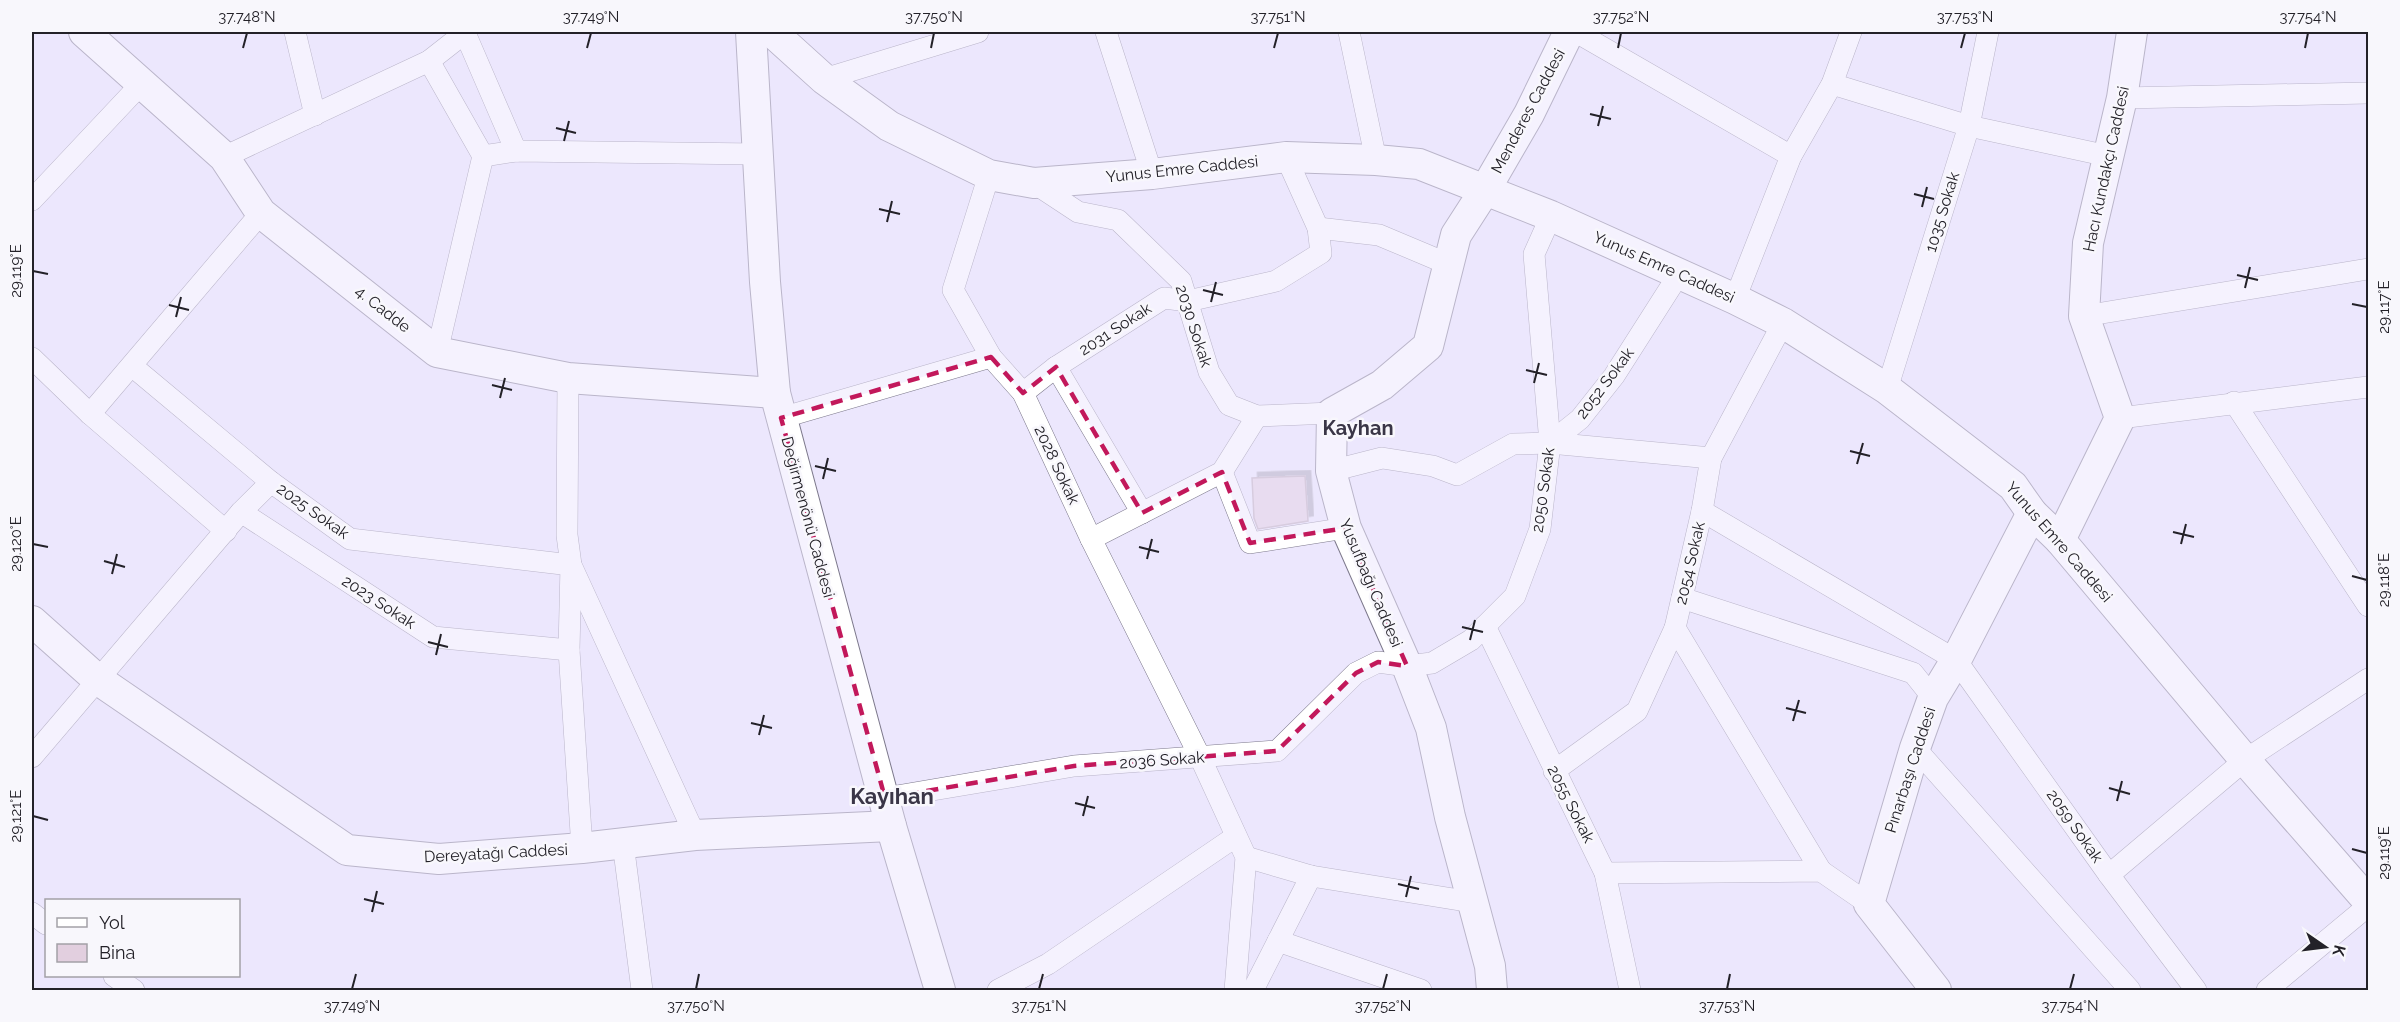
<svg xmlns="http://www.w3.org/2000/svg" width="2400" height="1022" viewBox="0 0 2400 1022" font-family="Raleway,sans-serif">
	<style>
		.building { fill: #e2cfdf; stroke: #bdabba; stroke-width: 1.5; filter: url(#shadow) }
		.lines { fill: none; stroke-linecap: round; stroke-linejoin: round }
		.street-casing { stroke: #7d798c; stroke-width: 22 }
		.secondary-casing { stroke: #7d798c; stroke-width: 32 }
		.street { stroke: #fff; stroke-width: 21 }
		.secondary { stroke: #fff; stroke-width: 30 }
		.marked { fill: none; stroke: #c2185b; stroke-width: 4.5; stroke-dasharray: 12 8; stroke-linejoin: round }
		.ticks { fill: none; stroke: #232128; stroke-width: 2 }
		.labels { text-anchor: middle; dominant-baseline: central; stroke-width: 5; stroke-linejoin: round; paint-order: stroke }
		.street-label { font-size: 16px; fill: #232128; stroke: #f8f7fc }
		.quarter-label { font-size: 20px; font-weight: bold; fill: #3a3647; stroke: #f8f7fc }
		.district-label { font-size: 22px; font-weight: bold; fill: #3a3647; stroke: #f8f7fc }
		.neatline { fill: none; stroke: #232128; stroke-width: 2 }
		.ticks-label { font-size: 15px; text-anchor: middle; fill: #232128 }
	</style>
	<defs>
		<filter id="shadow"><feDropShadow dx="5.5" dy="-5.5" stdDeviation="0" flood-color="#0004"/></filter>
	</defs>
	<rect width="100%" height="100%" fill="#ece7fd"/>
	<polygon class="building" points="1305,476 1308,521 1258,529 1254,518 1252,478"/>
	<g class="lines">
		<g class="street-casing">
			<g id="street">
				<polyline points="295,32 315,115"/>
				<polyline points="1106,32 1152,174"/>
				<polyline points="1349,32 1376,160"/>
				<polyline points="1576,32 1791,156"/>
				<polyline points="465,33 516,151"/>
				<polyline points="429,61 483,156"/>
				<polyline points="824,79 978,32"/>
				<polyline points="1832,84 1969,126 2108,156"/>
				<polyline points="2122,98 2368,93"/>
				<polyline points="483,156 516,151 757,154"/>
				<polyline points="224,157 429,61 466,32"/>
				<polyline points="989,175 953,290 991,357 1023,393 1091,539 1200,757 1246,857 1235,990"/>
				<polyline points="1034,183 1078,212 1118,220 1181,281 1209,372 1229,405 1257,416 1332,413"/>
				<polyline points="32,200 142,83"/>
				<polyline points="1318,228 1379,235 1448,264"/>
				<polyline points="1735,299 1791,156 1832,84 1851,32"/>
				<polyline points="2084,316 2368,269"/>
				<polyline points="437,352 483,156"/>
				<polyline points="32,358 90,414 226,531"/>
				<polyline points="132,366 271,482 350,539 571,565 569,650 582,848"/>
				<polyline points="1056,367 1142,513"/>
				<polyline points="568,378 567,535 571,565 695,835"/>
				<polyline points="1887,389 1969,126 1988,32"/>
				<polyline points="1023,393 1056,367 1164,298 1188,301 1276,281 1321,253 1318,228 1286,157"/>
				<polyline points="2234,402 2368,606"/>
				<polyline points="90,414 261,213"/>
				<polyline points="781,418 991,357"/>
				<polyline points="2120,418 2368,387"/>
				<polyline points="1550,443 1580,419 1614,376 1679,274"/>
				<polyline points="1331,471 1382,458 1433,466 1457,475 1513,444 1550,443 1711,458"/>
				<polyline points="1222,472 1250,543 1346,528"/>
				<polyline points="1702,511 1956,660 2109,875 2196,990"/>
				<polyline points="241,512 433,637 569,650"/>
				<polyline points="1091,539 1222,472 1257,416"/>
				<polyline points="1682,598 1913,673 1933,698"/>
				<polyline points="1485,626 1605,873 1630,990"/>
				<polyline points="1675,628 1821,871"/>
				<polyline points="1915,748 2130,990"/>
				<polyline points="32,757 241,512 271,482"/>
				<polyline points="1554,771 1637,711 1675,628 1702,511 1711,458 1783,323"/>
				<polyline points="885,798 1074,766 1277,751 1356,673 1378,662 1407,666 1432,663 1471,640 1515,596 1540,529 1550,443 1534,254 1551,216"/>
				<polyline points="623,843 642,990"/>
				<polyline points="1246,857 1311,876 1472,902"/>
				<polyline points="1605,873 1821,871 1869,904"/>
				<polyline points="2109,875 2245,760 2368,679"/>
				<polyline points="32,913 46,924"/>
				<polyline points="1278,941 1421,990"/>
				<polyline points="114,976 134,990"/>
				<polyline points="998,990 1048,964 1235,837"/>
				<polyline points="1253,990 1311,876"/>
				<polyline points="2267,990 2368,906"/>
			</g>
		</g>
		<g class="secondary-casing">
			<g id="secondary">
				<polyline points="84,32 224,157 261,213 437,352 568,378 775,393"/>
				<polyline points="751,32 765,282 775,393 891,826 940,990"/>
				<polyline points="772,32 824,79 889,126 989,175 1034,183 1152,174 1286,157 1376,160 1419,164 1551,216 1735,299 1783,323 1887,389 2013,486 2032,513 2060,540 2245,760 2368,901"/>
				<polyline points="2060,540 2120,418 2084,316 2088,243 2122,98 2132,32"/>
				<polyline points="32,621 97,679 347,850 439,859 582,848 695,835 891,826"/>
				<polyline points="1492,990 1490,966 1450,817 1431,728 1407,666 1346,528 1331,471 1332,413 1382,385 1428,346 1456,235 1485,190 1529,114 1569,32"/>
				<polyline points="1936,990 1869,904 1915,748 1933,698 1956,660 2032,513"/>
			</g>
		</g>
		<use href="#street" class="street"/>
		<use href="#secondary" class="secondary"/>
	</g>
	<path d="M0 0H2400V1022H0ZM991,357L1023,393L1056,367L1142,513L1222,472L1250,543L1346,528L1407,666L1378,662L1356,673L1277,751L1074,766L885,798L781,418Z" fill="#ece7fd" fill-opacity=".55" fill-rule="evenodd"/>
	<path class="marked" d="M991,357L1023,393L1056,367L1142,513L1222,472L1250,543L1346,528L1407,666L1378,662L1356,673L1277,751L1074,766L885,798L781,418Z"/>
	<path class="ticks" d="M243,48L247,33M587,48L591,33M931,48L934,33M1274,48L1278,33M1618,48L1621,33M1961,48L1965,33M2305,48L2308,33M1590,114L1611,119M1598,126L1603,106M556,128L576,133M564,141L569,121M1914,194L1934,199M1922,207L1927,187M879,209L900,214M887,222L892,201M33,271L48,274M2237,275L2258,280M2245,288L2250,267M1203,290L1223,295M1211,302L1216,282M2352,304L2367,307M169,305L189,310M176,317L181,297M1526,370L1547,375M1534,383L1539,363M492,385L512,390M500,398L505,378M1850,451L1870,456M1857,464L1863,443M815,466L836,471M823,479L828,458M2173,532L2194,537M33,544L48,547M2181,544L2186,524M1139,547L1159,552M1147,559L1152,539M104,561L125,567M112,574L117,554M2352,576L2367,580M1462,627L1483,632M1470,640L1475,620M428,642L448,647M436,655L441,634M1786,708L1806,713M1793,721L1799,700M751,723L772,728M759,735L764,715M2109,788L2130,794M2117,801L2122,781M1075,803L1095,808M33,816L48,820M1083,816L1088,796M2352,849L2367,853M1398,884L1419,889M1406,897L1411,876M364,899L384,904M372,912L377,891M352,989L356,974M696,989L699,974M1039,989L1043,974M1383,989L1387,974M1727,989L1730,974M2070,989L2074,974"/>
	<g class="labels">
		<g class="street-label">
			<text transform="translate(1528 111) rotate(-62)">Menderes Caddesi</text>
			<text transform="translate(1182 169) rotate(-6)">Yunus Emre Caddesi</text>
			<text transform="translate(2106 169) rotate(-78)">Hacı Kundakçı Caddesi</text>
			<text transform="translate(1942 212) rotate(-73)">1035 Sokak</text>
			<text transform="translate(1664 267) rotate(24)">Yunus Emre Caddesi</text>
			<text transform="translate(383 309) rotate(38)">4. Cadde</text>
			<text transform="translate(1194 326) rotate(72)">2030 Sokak</text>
			<text transform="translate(1115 329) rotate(-33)">2031 Sokak</text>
			<text transform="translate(1605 383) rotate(-53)">2052 Sokak</text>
			<text transform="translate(1057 465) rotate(65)">2028 Sokak</text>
			<text transform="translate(1543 490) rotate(-82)">2050 Sokak</text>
			<text transform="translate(313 511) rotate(35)">2025 Sokak</text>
			<text transform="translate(808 517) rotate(75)">Değirmenönü Caddesi</text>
			<text transform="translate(2059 542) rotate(49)">Yunus Emre Caddesi</text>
			<text transform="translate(1690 563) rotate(-77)">2054 Sokak</text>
			<text transform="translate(1371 583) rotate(67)">Yusufbağı Caddesi</text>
			<text transform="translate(379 602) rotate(33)">2023 Sokak</text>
			<text transform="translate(1162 760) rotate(-4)">2036 Sokak</text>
			<text transform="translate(1910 770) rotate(-72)">Pınarbaşı Caddesi</text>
			<text transform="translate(1571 804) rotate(63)">2055 Sokak</text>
			<text transform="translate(2075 826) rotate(55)">2059 Sokak</text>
			<text transform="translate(496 853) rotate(-3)">Dereyatağı Caddesi</text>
		</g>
		<g class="quarter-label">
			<text x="1358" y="428">Kayhan</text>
		</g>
		<g class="district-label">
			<text x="892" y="796">Kayıhan</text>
		</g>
	</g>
	<rect width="2400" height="1022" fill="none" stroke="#f8f7fc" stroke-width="66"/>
	<rect x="45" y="899" width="195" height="78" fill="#f8f7fc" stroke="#a3a1a7" stroke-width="1.5"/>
	<rect x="57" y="918" width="30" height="9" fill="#ffffff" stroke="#a3a1a7" stroke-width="1.5"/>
	<text x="99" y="929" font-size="18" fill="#232128">Yol</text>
	<rect x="57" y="944" width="30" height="18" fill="#e2cfdf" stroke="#a3a1a7" stroke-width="1.5"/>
	<text x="99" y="959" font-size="18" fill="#232128">Bina</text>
	<g transform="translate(2325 947) rotate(104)" stroke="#f8f7fc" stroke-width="4.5" paint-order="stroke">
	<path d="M0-4.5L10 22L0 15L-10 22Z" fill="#232128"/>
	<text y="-9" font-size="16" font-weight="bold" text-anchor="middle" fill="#232128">K</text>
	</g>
	<rect x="33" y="33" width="2334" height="956" class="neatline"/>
	<g class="ticks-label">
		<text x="247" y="22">37.748°N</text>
		<text x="591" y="22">37.749°N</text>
		<text x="934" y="22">37.750°N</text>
		<text x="1278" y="22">37.751°N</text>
		<text x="1621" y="22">37.752°N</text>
		<text x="1965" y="22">37.753°N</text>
		<text x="2308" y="22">37.754°N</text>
		<text transform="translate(16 271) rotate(-90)" y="5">29.119°E</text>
		<text transform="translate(2384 307) rotate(-90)" y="5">29.117°E</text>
		<text transform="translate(16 544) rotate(-90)" y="5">29.120°E</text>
		<text transform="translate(2384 580) rotate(-90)" y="5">29.118°E</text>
		<text transform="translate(16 816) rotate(-90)" y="5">29.121°E</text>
		<text transform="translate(2384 853) rotate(-90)" y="5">29.119°E</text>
		<text x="352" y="1011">37.749°N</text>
		<text x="696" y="1011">37.750°N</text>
		<text x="1039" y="1011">37.751°N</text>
		<text x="1383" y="1011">37.752°N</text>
		<text x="1727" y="1011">37.753°N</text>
		<text x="2070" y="1011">37.754°N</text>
	</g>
</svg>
